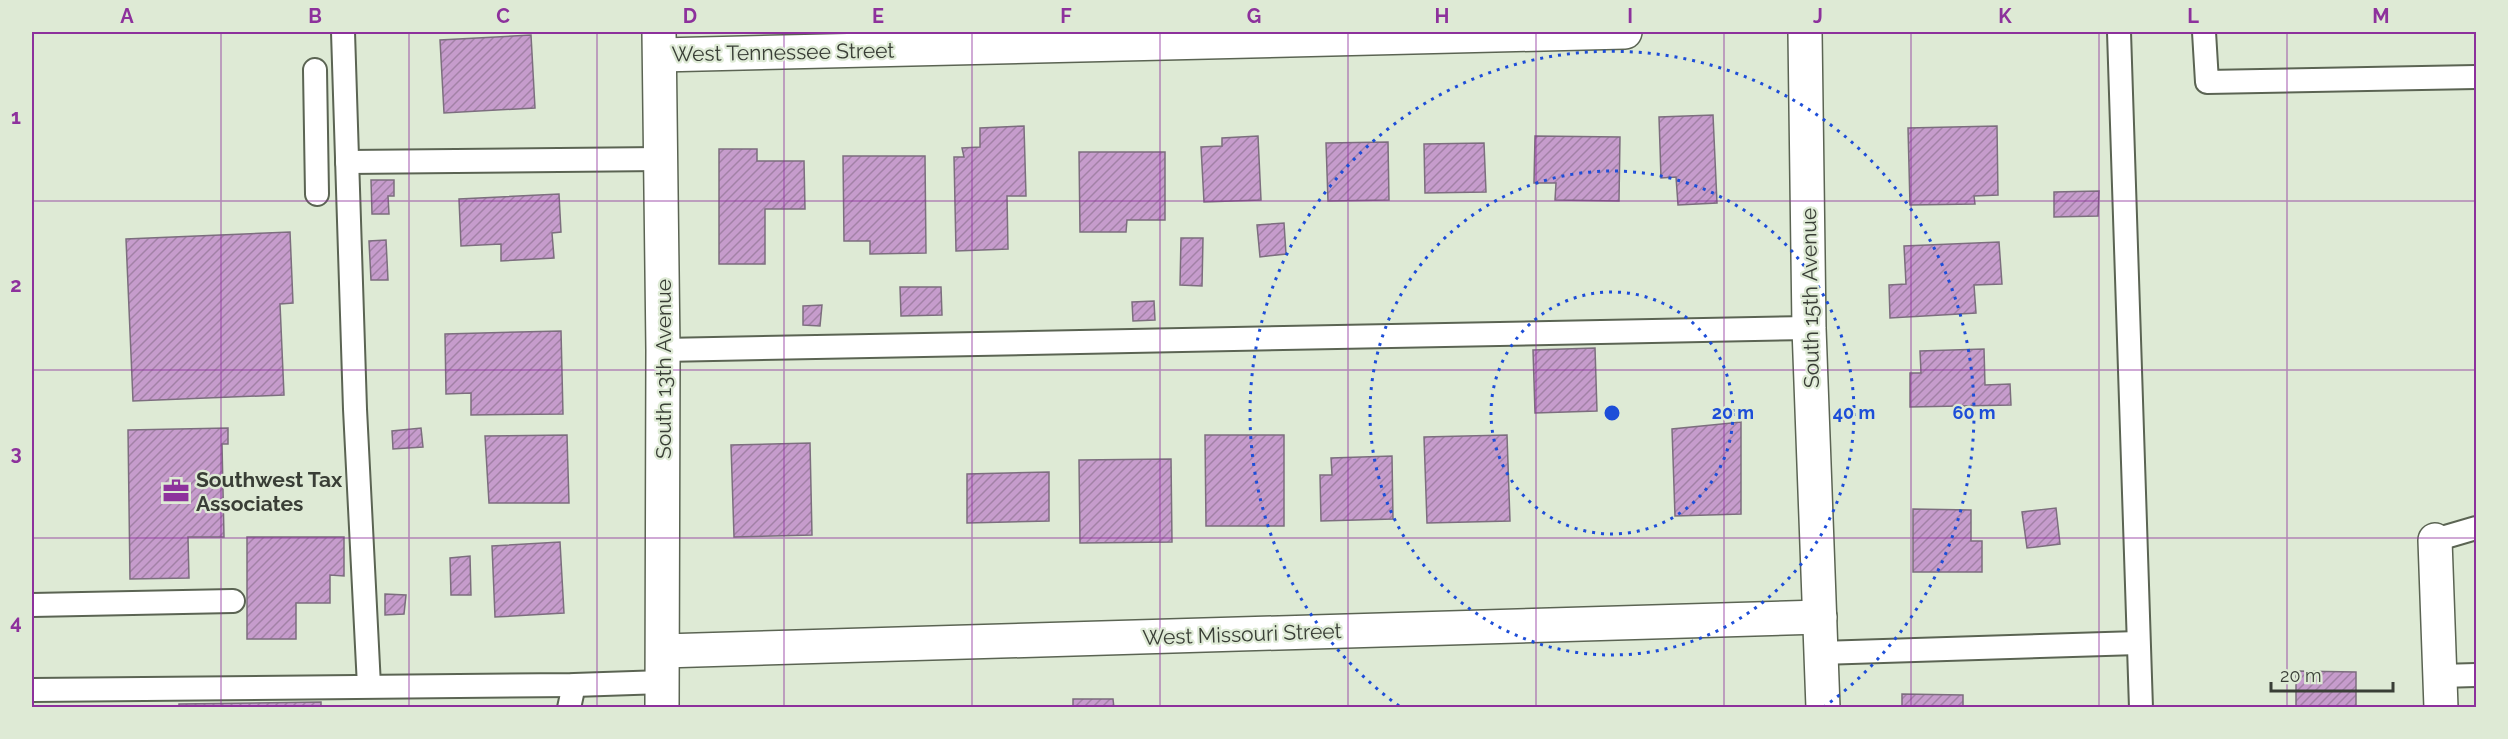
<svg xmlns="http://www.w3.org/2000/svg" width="2508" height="739" viewBox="0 0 2508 739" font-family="Raleway,sans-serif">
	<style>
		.building { fill: url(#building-hatch); stroke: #7c6e7e; stroke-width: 1.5 }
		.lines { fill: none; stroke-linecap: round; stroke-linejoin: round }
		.lane-casing { stroke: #5b6453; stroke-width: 26 }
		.street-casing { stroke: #5b6453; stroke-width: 36 }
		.lane { stroke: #fff; stroke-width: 22 }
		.street { stroke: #fff; stroke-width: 33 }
		.grid { fill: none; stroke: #8d319c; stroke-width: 1.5; stroke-opacity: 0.55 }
		.ring { fill: none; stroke: #1d4ed8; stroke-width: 3; stroke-dasharray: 3 6 }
		.labels { text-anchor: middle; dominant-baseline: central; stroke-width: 4.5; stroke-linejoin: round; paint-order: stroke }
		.street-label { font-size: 21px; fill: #393e36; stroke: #deead5 }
		.poi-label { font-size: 21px; font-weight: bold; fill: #393e36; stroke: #deead5; text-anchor: start }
		.centre { fill: #1d4ed8; stroke: #deead5; stroke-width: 3 }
		.ring-label { font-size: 18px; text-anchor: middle; font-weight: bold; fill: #1d4ed8; stroke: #deead5; stroke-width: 4.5; stroke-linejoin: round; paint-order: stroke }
		.neatline { fill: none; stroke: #8d319c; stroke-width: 2 }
		.grid-label { font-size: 20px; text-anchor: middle; font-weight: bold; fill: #8d319c }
	</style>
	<defs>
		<pattern id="building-hatch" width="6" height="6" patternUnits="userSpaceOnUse" patternTransform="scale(1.5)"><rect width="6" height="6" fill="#c69ccc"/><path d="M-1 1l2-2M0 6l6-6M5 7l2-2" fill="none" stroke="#a281a6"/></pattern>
	</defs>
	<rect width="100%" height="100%" fill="#deead5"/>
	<g class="building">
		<polygon points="531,35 535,108 444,113 440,40"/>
		<polygon points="1713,115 1717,203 1678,205 1676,177 1661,178 1659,117"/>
		<polygon points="1024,126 1026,196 1007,196 1008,249 956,251 954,157 964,157 962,148 980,147 980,128"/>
		<polygon points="1997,126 1998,195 1974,196 1975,204 1910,205 1908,128"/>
		<polygon points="1258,136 1261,200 1204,202 1201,147 1222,146 1222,138"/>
		<polygon points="1535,136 1620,137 1619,201 1555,200 1556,183 1534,183"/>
		<polygon points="1388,142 1389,200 1328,201 1326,143"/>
		<polygon points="1484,143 1486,192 1425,193 1424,144"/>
		<polygon points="719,149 757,149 757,161 804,161 805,209 765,209 765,264 719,264"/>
		<polygon points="1079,152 1165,152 1165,220 1127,220 1126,232 1080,232"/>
		<polygon points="843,156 925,156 926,253 870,254 870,241 844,241"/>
		<polygon points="371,180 394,180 394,196 388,196 389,214 372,214"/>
		<polygon points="2099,191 2098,216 2054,217 2054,192"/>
		<polygon points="559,194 561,232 552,233 554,258 501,261 501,244 461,246 459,199"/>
		<polygon points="1284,223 1286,254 1260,257 1257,225"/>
		<polygon points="290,232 293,303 280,304 284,395 133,401 126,239"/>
		<polygon points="1181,238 1203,238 1202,286 1180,285"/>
		<polygon points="386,240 388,280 371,280 369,241"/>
		<polygon points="1999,242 2002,284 1974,285 1976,313 1890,318 1889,285 1906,284 1904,246"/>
		<polygon points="900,287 941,287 942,315 901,316"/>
		<polygon points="1154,301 1155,320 1133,321 1132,302"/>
		<polygon points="822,305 820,326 803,325 803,306"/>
		<polygon points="561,331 563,414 471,415 471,393 446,394 445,334"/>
		<polygon points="1595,348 1597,411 1535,413 1533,350"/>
		<polygon points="1984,349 1985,385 2010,384 2011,405 1910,407 1910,373 1921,373 1920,351"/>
		<polygon points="1741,422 1741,514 1675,516 1672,429"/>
		<polygon points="228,428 228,444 222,444 224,537 188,537 189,578 130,579 128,430"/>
		<polygon points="421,428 423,447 393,449 392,431"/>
		<polygon points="567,435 569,503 489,503 485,436"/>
		<polygon points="1205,435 1284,435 1284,526 1206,526"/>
		<polygon points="1507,435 1510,521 1427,523 1424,437"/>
		<polygon points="810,443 812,535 734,537 731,445"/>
		<polygon points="1392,456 1393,519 1321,521 1320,475 1332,475 1331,458"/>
		<polygon points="1171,459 1172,542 1080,543 1079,460"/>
		<polygon points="1049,472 1049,521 967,523 967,474"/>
		<polygon points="2056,508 2060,544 2027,548 2022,512"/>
		<polygon points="1913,509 1971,510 1971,541 1982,541 1982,572 1913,572"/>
		<polygon points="247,537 344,537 344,576 330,575 330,603 296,603 296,639 247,639"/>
		<polygon points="560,542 564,613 495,617 492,546"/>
		<polygon points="470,556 471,595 451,595 450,558"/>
		<polygon points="385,594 406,595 404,614 385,615"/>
		<polygon points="2296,671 2356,672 2356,708 2296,708"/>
		<polygon points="1902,694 1963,695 1963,708 1902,708"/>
		<polygon points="1073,699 1113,699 1114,708 1073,708"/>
		<polygon points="321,702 321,708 179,708 179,704"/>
	</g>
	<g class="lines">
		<g class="lane-casing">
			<g id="lane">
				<polyline points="343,32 355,409 369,686"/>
				<polyline points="2119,32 2141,708"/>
				<polyline points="2204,32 2207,82 2476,77"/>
				<polyline points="315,70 317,194"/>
				<polyline points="347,162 661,159"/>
				<polyline points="663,350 1809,328"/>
				<polyline points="2435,540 2476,528"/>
				<polyline points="32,605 233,601"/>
				<polyline points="1820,653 2138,643"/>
				<polyline points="2440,676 2476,675"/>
				<polyline points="32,690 574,685 663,682"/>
				<polyline points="569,708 574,685"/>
			</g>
		</g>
		<g class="street-casing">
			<g id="street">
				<polyline points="659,32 663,350 662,708"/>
				<polyline points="1805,32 1809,328 1823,708"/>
				<polyline points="660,55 1625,32"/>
				<polyline points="2435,540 2441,708"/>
				<polyline points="663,651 1820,617"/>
			</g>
		</g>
		<use href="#lane" class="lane"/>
		<use href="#street" class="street"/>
	</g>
	<path class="grid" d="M221,32V708M409,32V708M597,32V708M784,32V708M972,32V708M1160,32V708M1348,32V708M1536,32V708M1724,32V708M1911,32V708M2099,32V708M2287,32V708M32,201H2476M32,370H2476M32,538H2476"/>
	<g class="ring">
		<circle cx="1612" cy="413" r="121"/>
		<circle cx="1612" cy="413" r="242"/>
		<path d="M1399 706A362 362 0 1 1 1825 706"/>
	</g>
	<defs>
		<g id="office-bare" transform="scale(2.07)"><path d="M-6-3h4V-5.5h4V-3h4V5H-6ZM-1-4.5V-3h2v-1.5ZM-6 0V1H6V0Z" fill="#8d319c" stroke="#deead5" stroke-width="2.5" paint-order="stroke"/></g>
	</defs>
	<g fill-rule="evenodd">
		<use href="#office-bare" x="176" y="491"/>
	</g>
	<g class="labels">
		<g class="street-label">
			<text transform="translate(783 52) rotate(-1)">West Tennessee Street</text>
			<text transform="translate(1810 298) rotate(-91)">South 15th Avenue</text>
			<text transform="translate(663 369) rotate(-90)">South 13th Avenue</text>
			<text transform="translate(1242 634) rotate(-2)">West Missouri Street</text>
		</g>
		<g class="poi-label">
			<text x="196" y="479">Southwest Tax<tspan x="196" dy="24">Associates</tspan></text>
		</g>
	</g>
	<circle cx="1612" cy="413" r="9" class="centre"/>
	<g class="ring-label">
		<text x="1733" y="419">20 m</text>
		<text x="1854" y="419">40 m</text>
		<text x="1974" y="419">60 m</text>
	</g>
	<rect width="2508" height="739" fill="none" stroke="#deead5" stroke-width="66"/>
	<path d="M2271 682v9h122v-9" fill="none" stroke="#393e36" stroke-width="3"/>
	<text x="2280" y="682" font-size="18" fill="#393e36" stroke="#deead5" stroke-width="4.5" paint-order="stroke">20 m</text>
	<rect x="33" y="33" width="2442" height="673" class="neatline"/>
	<g class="grid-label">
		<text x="127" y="23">A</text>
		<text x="315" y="23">B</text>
		<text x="503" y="23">C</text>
		<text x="690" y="23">D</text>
		<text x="878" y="23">E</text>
		<text x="1066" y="23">F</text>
		<text x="1254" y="23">G</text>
		<text x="1442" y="23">H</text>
		<text x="1630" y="23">I</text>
		<text x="1818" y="23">J</text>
		<text x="2005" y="23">K</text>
		<text x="2193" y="23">L</text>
		<text x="2381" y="23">M</text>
		<text x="16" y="124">1</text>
		<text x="16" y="292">2</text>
		<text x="16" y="460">3</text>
		<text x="16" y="629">4</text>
	</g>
</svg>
